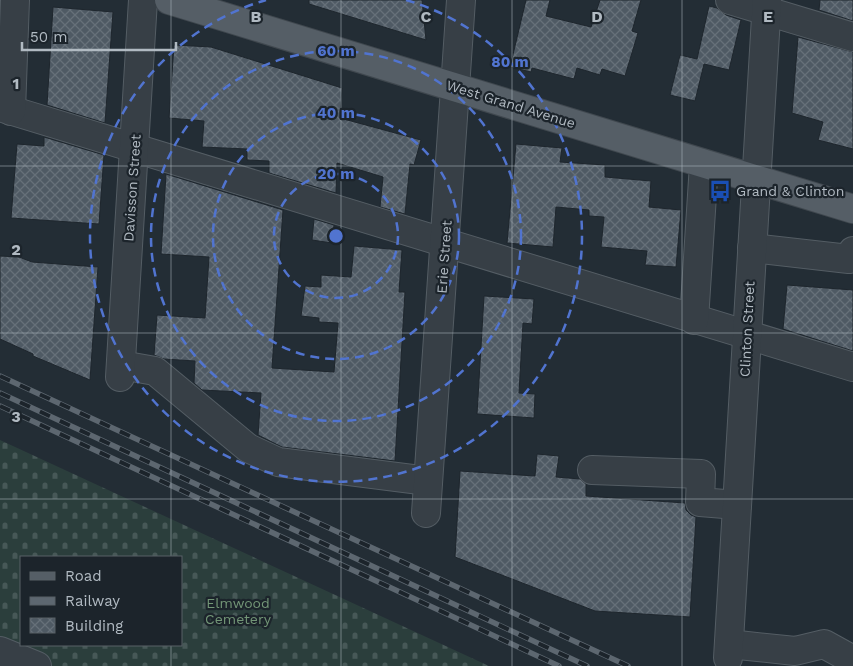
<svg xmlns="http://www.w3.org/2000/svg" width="853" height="666" viewBox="0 0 853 666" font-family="'Work Sans',sans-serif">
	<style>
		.cemetery { fill: url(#cemetery-stones); fill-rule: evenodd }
		.building { fill: url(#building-cross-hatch); stroke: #1e262d }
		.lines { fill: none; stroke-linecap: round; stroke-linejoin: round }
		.minor-casing { stroke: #545d64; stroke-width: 30 }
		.major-casing { stroke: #40484f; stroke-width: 30 }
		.minor { stroke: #373f46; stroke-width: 28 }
		.major { stroke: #555e66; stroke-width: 28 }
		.rail-casing { stroke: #5d6770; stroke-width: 5.5 }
		.rail { stroke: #1c242b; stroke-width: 4; stroke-dasharray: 11; stroke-linecap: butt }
		.grid { fill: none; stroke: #b1bac2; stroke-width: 1; stroke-opacity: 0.55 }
		.ring { fill: none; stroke: #5174d0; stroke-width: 2.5; stroke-dasharray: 9 6 }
		.labels { text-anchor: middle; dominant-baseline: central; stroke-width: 4.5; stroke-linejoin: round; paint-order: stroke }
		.street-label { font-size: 14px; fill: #b1bac2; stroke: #1c242b }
		.poi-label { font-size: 14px; fill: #b1bac2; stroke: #1c242b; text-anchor: start }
		.park-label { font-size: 14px; fill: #739677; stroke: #1c242b }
		.grid-label { font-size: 16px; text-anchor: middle; font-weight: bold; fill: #b1bac2; stroke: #1c242b; stroke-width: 4.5; stroke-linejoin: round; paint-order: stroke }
		.centre { fill: #5174d0; stroke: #1c242b; stroke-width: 2.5 }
		.ring-label { font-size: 15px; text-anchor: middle; font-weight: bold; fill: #5174d0; stroke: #1c242b; stroke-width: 4.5; stroke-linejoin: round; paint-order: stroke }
	</style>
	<defs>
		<pattern id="cemetery-stones" width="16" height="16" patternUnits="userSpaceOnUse" patternTransform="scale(1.25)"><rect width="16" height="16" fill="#2b3e3c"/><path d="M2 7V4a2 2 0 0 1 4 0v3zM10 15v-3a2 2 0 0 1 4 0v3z" fill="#475857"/></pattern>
		<pattern id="building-cross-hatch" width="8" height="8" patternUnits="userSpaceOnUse" patternTransform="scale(1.25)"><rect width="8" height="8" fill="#4f5a64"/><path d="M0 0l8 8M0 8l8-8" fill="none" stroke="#667079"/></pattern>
	</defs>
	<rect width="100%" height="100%" fill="#232d35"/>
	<path class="cemetery" d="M0,440L489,666H0ZM21,557H181V645H21Z"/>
	<g class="building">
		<polygon points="309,0 422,0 426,40 309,4"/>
		<polygon points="526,0 550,0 546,16 591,27 600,0 641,0 632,31 638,33 625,76 602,69 600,75 577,68 574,79 532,68 531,72 510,67"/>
		<polygon points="820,0 853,0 853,21 819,10"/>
		<polygon points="709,6 717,8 726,15 741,20 729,70 704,64 695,101 670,95 680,55 697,59"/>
		<polygon points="53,7 113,12 105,123 47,105"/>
		<polygon points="798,37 853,52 853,149 818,140 823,122 792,113"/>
		<polygon points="174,45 211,47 342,88 340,118 421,140 414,165 410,164 405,214 380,207 383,177 337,163 336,193 269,173 269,161 247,160 247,149 202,147 204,121 169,118"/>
		<polygon points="44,137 104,155 99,224 11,218 17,144 44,146"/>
		<polygon points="516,144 562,148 560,162 605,165 605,177 651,181 649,207 681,210 676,267 645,265 647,251 601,247 604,217 589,216 589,210 556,207 553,247 507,243"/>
		<polygon points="166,174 283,210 272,368 334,372 338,323 319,322 319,318 301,316 305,286 321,287 321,275 351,277 354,246 402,250 399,292 405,292 395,461 282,447 258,435 261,393 202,390 194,383 195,361 164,359 154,355 157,315 205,318 209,257 161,254"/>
		<polygon points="314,219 334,225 332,243 312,240"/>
		<polygon points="0,256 19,257 32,262 98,267 90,380 33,356 33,354 0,339"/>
		<polygon points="787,285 853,290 853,351 783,329"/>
		<polygon points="484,296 534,299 532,324 523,323 519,393 535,394 534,418 477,414"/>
		<polygon points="537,454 559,456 556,477 580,479 586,484 586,496 685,503 686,510 691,515 696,517 690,617 595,611 455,557 460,471 535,476"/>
	</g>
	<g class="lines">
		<g class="minor-casing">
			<g id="minor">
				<polyline points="730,0 853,37"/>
				<polyline points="0,107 853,367"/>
				<polyline points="11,111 15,0"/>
				<polyline points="752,248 849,259 853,251"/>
				<polyline points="694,320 704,164"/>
				<polyline points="121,365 155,371 248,448 278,462 428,481"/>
				<polyline points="120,377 143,0"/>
				<polyline points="592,470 701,474 700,502 737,505"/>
				<polyline points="426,513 461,0"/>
				<polyline points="729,644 795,651 824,644 853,660"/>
				<polyline points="0,651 37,666"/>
				<polyline points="728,658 767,0"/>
			</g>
		</g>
		<g class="major-casing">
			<polyline id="major" points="169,0 853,209"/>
		</g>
		<use href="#minor" class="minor"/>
		<use href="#major" class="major"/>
		<g class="rail-casing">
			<g id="rail">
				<polyline points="0,376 628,666"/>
				<polyline points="0,393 587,666"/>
				<polyline points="0,406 559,666"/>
			</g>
		</g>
		<use href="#rail" class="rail"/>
	</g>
	<path class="grid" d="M171,0V557M341,0V666M512,0V666M682,0V666M0,166H853M0,333H853M0,499H853M171,645V666"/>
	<g class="ring">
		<circle cx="336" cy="236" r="62"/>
		<circle cx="336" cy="236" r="123"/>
		<circle cx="336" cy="236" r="185"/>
		<path d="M406 0A246 246 0 1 1 266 0"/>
	</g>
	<defs>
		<g id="bus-bare" transform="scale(1.725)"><path d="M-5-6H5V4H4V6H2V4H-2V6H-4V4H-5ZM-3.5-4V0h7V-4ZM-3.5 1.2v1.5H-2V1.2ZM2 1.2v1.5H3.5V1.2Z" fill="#1a4fb4" stroke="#1c242b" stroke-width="2.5" paint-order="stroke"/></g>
	</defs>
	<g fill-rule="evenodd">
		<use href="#bus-bare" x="720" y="191"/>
	</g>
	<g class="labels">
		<g class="street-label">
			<text transform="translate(511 104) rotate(17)">West Grand Avenue</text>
			<text transform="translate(132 188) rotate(-86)">Davisson Street</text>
			<text transform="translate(444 257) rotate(-86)">Erie Street</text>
			<text transform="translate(747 329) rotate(-87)">Clinton Street</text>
		</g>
		<g class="poi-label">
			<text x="736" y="191">Grand &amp; Clinton</text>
		</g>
		<g class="park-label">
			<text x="238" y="603">Elmwood<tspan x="238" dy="16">Cemetery</tspan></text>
		</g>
	</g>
	<g class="grid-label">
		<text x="256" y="22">B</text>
		<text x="426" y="22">C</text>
		<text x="597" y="22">D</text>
		<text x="768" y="22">E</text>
		<text x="16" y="89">1</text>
		<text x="16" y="255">2</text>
		<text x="16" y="422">3</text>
	</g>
	<circle cx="336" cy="236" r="8" class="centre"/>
	<g class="ring-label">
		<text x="336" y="56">60 m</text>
		<text x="510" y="67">80 m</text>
		<text x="336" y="118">40 m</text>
		<text x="336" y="179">20 m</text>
	</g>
	<rect x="20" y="556" width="162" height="90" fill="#1c242b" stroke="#586067"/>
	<rect x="30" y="572" width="25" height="8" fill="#555e66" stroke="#586067"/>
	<text x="65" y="581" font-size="15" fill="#b1bac2">Road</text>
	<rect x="30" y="597" width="25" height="8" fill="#5d6770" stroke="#586067"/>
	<text x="65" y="606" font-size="15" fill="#b1bac2">Railway</text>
	<rect x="30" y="618" width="25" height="15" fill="url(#building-cross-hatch)" stroke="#586067"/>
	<text x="65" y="631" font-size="15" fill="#b1bac2">Building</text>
	<path d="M22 42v8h154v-8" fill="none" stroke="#b1bac2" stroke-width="2.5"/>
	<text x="30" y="42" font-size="15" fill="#b1bac2" stroke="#1c242b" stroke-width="4" paint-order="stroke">50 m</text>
</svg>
